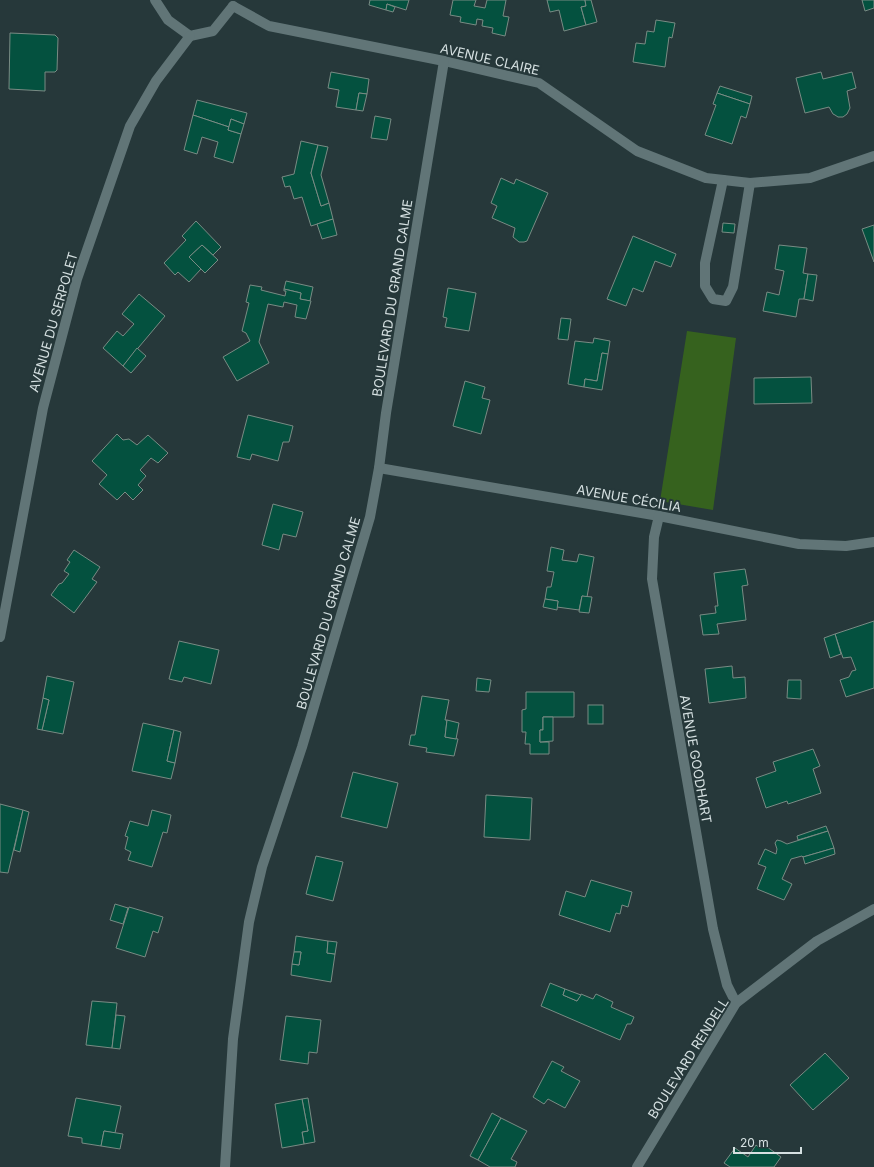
<svg xmlns="http://www.w3.org/2000/svg" width="874" height="1167" viewBox="0 0 874 1167" font-family="Inter,sans-serif">
	<style>
		.green { fill: #36621e }
		.building { fill: #04513f; stroke: #798b84 }
		.lines { fill: none; stroke-linecap: round; stroke-linejoin: round }
		.minor { stroke: #617577; stroke-width: 10 }
		.labels { text-anchor: middle; dominant-baseline: central; stroke-width: 4; stroke-linejoin: round; paint-order: stroke }
		.street-label { font-size: 13px; fill: #d5e0e1; stroke: #26383a }
	</style>
	<rect width="100%" height="100%" fill="#26383a"/>
	<polygon class="green" points="687,331 736,338 713,510 660,501"/>
	<g class="building">
		<polygon points="370,0 409,0 406,10 387,4 386,10 369,5"/>
		<polygon points="453,0 476,0 474,6 485,8 487,0 506,0 503,16 509,17 505,36 492,33 493,28 482,26 483,20 477,19 476,25 460,22 461,17 450,15"/>
		<polygon points="547,0 585,0 586,6 581,7 586,25 564,31 559,10 550,12"/>
		<polygon points="585,0 591,0 597,22 586,25 581,7 586,6"/>
		<polygon points="862,0 874,0 874,8 865,11"/>
		<polygon points="387,4 395,7 393,12 386,10"/>
		<polygon points="656,20 675,23 672,38 669,37 665,67 633,62 636,43 645,44 647,31 654,32"/>
		<polygon points="10,33 55,35 58,38 57,70 55,72 45,72 45,91 9,89"/>
		<polygon points="331,72 369,79 367,94 359,93 356,110 336,107 339,90 328,88"/>
		<polygon points="821,72 823,79 852,72 856,88 847,91 850,108 847,114 843,117 838,117 835,115 833,114 829,107 805,113 796,78"/>
		<polygon points="720,86 752,96 750,104 717,93"/>
		<polygon points="359,93 367,94 363,111 356,110"/>
		<polygon points="717,93 750,104 746,118 741,116 732,144 705,135 716,105 713,104"/>
		<polygon points="197,100 247,113 244,124 231,119 229,127 193,115"/>
		<polygon points="193,115 229,127 228,130 241,134 233,163 214,157 218,142 202,137 197,154 184,150"/>
		<polygon points="375,116 391,119 387,140 371,138"/>
		<polygon points="231,119 244,124 241,134 228,130"/>
		<polygon points="301,141 318,145 311,173 321,206 329,203 333,219 311,226 302,197 294,199 290,186 285,187 282,177 294,174"/>
		<polygon points="318,145 328,147 321,175 329,203 321,206 311,173"/>
		<polygon points="501,178 514,184 516,179 548,193 527,241 524,242 519,242 513,237 515,228 492,218 497,206 491,203"/>
		<polygon points="333,219 337,235 322,239 317,224"/>
		<polygon points="196,221 221,247 213,255 202,245 189,257 201,269 189,282 178,272 175,275 164,263 186,240 182,236"/>
		<polygon points="723,223 735,224 734,233 722,232"/>
		<polygon points="874,225 874,262 862,229"/>
		<polygon points="633,236 676,254 671,267 655,261 643,292 633,288 626,306 607,299"/>
		<polygon points="202,245 218,260 205,273 189,257"/>
		<polygon points="779,245 807,248 803,273 808,274 804,299 799,299 796,317 763,311 767,292 779,295 784,271 775,269"/>
		<polygon points="808,274 817,275 813,301 804,299"/>
		<polygon points="286,281 313,287 310,301 300,299 301,293 284,289"/>
		<polygon points="250,285 262,287 261,290 285,296 286,291 284,291 284,289 301,293 300,299 311,301 306,319 295,317 297,305 284,302 283,307 268,304 259,342 269,363 237,381 223,357 250,341 246,333 242,331 249,303 246,302"/>
		<polygon points="448,288 476,293 469,331 445,327 447,318 443,317"/>
		<polygon points="139,294 165,316 123,366 103,348 117,331 123,336 134,324 122,314"/>
		<polygon points="561,318 571,319 568,340 558,339"/>
		<polygon points="594,338 610,341 608,354 602,353 597,381 585,379 584,387 568,384 575,341 593,343"/>
		<polygon points="137,348 146,356 131,373 123,366"/>
		<polygon points="602,353 608,354 602,390 584,387 585,379 597,381"/>
		<polygon points="811,377 812,403 754,404 754,378"/>
		<polygon points="465,381 485,387 482,398 490,400 481,434 453,426"/>
		<polygon points="248,415 293,426 289,442 283,442 278,461 252,454 250,460 237,457"/>
		<polygon points="117,434 123,440 129,439 137,445 148,435 168,453 158,463 151,458 140,470 146,476 138,485 143,490 133,500 125,492 117,500 99,484 107,475 92,461"/>
		<polygon points="273,504 303,512 296,537 283,534 279,550 262,545"/>
		<polygon points="551,547 564,550 562,560 577,562 579,554 594,557 587,597 582,596 579,610 557,607 558,601 545,599 547,587 551,587 554,572 547,571"/>
		<polygon points="74,550 100,567 92,579 97,582 74,613 51,595 59,584 62,583 69,574 64,571 70,562 67,560"/>
		<polygon points="745,569 748,585 742,586 746,620 717,624 719,634 703,635 700,615 716,613 715,606 718,606 714,573"/>
		<polygon points="582,596 592,597 589,613 579,612"/>
		<polygon points="545,599 558,601 557,610 543,607"/>
		<polygon points="874,621 874,688 846,697 840,680 849,677 852,671 856,670 851,657 843,658 835,634"/>
		<polygon points="835,634 841,654 830,658 824,638"/>
		<polygon points="179,641 219,650 211,684 184,677 182,682 169,679"/>
		<polygon points="732,666 733,678 745,677 746,698 709,703 705,669"/>
		<polygon points="47,676 74,682 63,734 42,730 49,700 43,698"/>
		<polygon points="477,678 491,680 489,692 476,691"/>
		<polygon points="788,680 801,680 801,699 787,698"/>
		<polygon points="526,692 574,692 574,717 543,717 543,730 540,730 540,742 549,742 549,754 530,754 530,744 525,744 526,732 522,732 522,710 526,709"/>
		<polygon points="422,696 449,700 445,720 447,720 445,737 458,739 454,756 426,752 427,748 409,745 411,735 415,735"/>
		<polygon points="43,698 49,700 42,730 37,729"/>
		<rect x="588" y="705" width="15" height="19"/>
		<polygon points="543,717 553,717 553,741 540,742 540,730 543,730"/>
		<polygon points="447,720 459,723 456,739 445,737"/>
		<polygon points="143,723 174,730 167,761 175,763 171,779 132,771"/>
		<polygon points="174,730 181,732 175,763 167,761"/>
		<polygon points="813,749 820,766 813,769 821,793 788,804 787,801 766,808 756,778 776,771 773,762"/>
		<polygon points="353,772 398,783 387,828 341,817"/>
		<polygon points="486,795 532,798 530,840 484,837"/>
		<polygon points="0,804 23,810 8,873 0,872"/>
		<polygon points="23,810 29,812 20,852 14,850"/>
		<polygon points="152,810 171,815 167,833 163,832 152,867 128,860 131,852 125,849 128,837 125,836 130,821 148,826"/>
		<polygon points="826,826 828,831 798,840 797,836"/>
		<polygon points="828,831 834,848 803,857 802,856 791,859 782,879 792,884 784,900 757,889 766,867 758,864 765,849 776,854 777,849 775,843 777,840 781,841 787,844"/>
		<polygon points="834,848 835,854 805,864 803,857"/>
		<polygon points="316,856 343,862 333,901 306,894"/>
		<polygon points="591,880 632,892 628,907 622,905 620,914 616,913 610,932 559,915 566,891 585,897"/>
		<polygon points="115,904 128,908 123,924 110,920"/>
		<polygon points="129,907 163,917 158,933 153,931 145,957 116,948"/>
		<polygon points="296,936 328,941 327,953 335,954 331,982 291,975 292,964 299,965 301,952 294,952"/>
		<polygon points="328,941 337,942 335,954 327,953"/>
		<polygon points="294,952 301,952 299,965 292,964"/>
		<polygon points="550,983 565,989 563,995 577,1001 581,994 593,999 596,994 613,1002 611,1007 634,1017 631,1024 627,1024 620,1040 541,1006"/>
		<polygon points="565,989 581,995 577,1001 563,995"/>
		<polygon points="92,1001 117,1003 112,1048 86,1045"/>
		<polygon points="116,1015 125,1016 120,1049 112,1048"/>
		<polygon points="286,1016 321,1020 317,1053 309,1052 308,1064 280,1060"/>
		<polygon points="825,1053 849,1078 813,1110 790,1085"/>
		<polygon points="552,1061 564,1067 561,1071 580,1081 565,1108 548,1099 544,1104 533,1097"/>
		<polygon points="76,1098 121,1106 115,1133 104,1131 101,1146 82,1143 82,1138 68,1136"/>
		<polygon points="308,1098 315,1142 304,1144 302,1132 308,1131 302,1099"/>
		<polygon points="302,1099 308,1131 302,1132 304,1144 282,1148 275,1104"/>
		<polygon points="492,1113 501,1118 478,1160 470,1156"/>
		<polygon points="501,1118 527,1131 511,1159 517,1162 515,1167 490,1167 478,1160"/>
		<polygon points="104,1131 123,1134 120,1149 101,1146"/>
		<polygon points="763,1144 781,1157 774,1167 730,1167 724,1163 735,1148 748,1157 756,1145 760,1148"/>
	</g>
	<g class="lines">
		<g class="minor">
			<polyline points="155,0 168,20 190,36 213,31 233,6"/>
			<polyline points="233,6 269,26 444,61 539,83 637,151 706,178 750,183 810,178 874,156"/>
			<polyline points="723,180 705,263 705,286 713,299 726,301 733,287 750,183"/>
			<polyline points="379,468 659,516 799,544 846,546 874,542"/>
			<polyline points="659,516 654,537 652,579 713,929 727,985 736,1003"/>
			<polyline points="0,637 43,408 77,279 130,126 156,81 190,36"/>
			<polyline points="225,1167 233,1039 249,922 262,867 302,747 370,517 379,468 386,413 444,61"/>
			<polyline points="637,1167 736,1003 817,941 874,909"/>
		</g>
	</g>
	<g class="labels">
		<g class="street-label">
			<text transform="translate(490 59) rotate(13)">AVENUE CLAIRE</text>
			<text transform="translate(392 298) rotate(-81)">BOULEVARD DU GRAND CALME</text>
			<text transform="translate(53 322) rotate(-74)">AVENUE DU SERPOLET</text>
			<text transform="translate(629 498) rotate(10)">AVENUE CÉCILIA</text>
			<text transform="translate(328 613) rotate(-74)">BOULEVARD DU GRAND CALME</text>
			<text transform="translate(696 759) rotate(80)">AVENUE GOODHART</text>
			<text transform="translate(688 1058) rotate(-58)">BOULEVARD RENDELL</text>
		</g>
	</g>
	<path d="M734 1147v6h67v-6" fill="none" stroke="#d5e0e1" stroke-width="2"/>
	<text x="740" y="1147" font-size="12" fill="#d5e0e1" stroke="#26383a" stroke-width="3" paint-order="stroke">20 m</text>
</svg>
